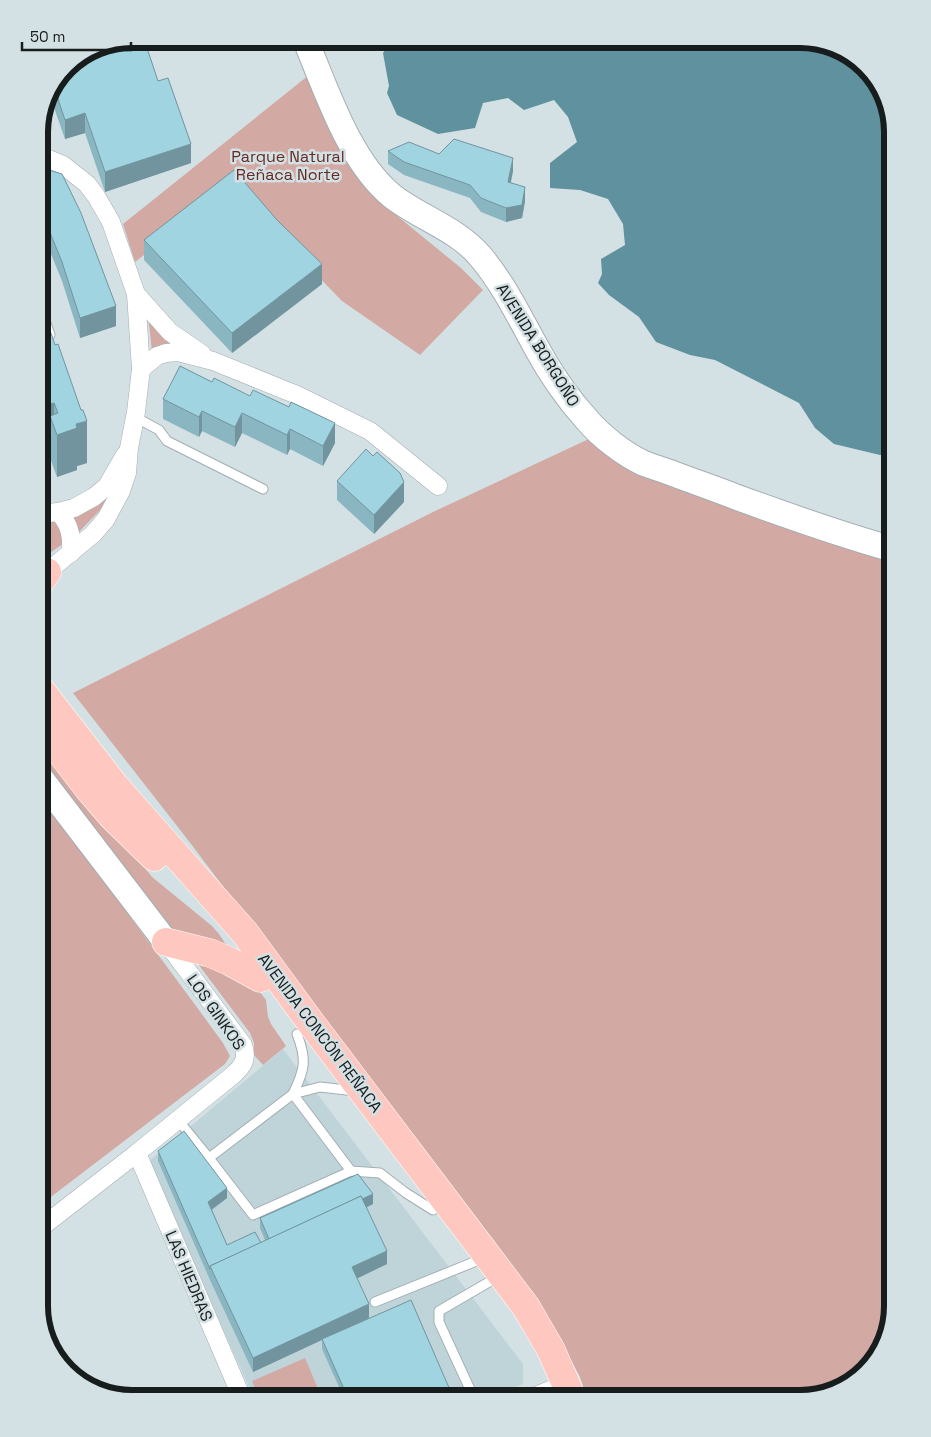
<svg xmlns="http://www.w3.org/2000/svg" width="931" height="1437" viewBox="0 0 931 1437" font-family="'Space Grotesk',sans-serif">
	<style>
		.built { fill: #bfd4d9 }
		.green { fill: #d2a9a3 }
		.water { fill: #60919e }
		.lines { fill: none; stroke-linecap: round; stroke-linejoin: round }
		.lane-casing { stroke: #a3aeb2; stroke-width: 11 }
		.street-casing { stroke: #a3aeb2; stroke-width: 19 }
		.secondary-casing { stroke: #a3aeb2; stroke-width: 27 }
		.primary-casing { stroke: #fff; stroke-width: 29 }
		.lane { stroke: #fff; stroke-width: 9 }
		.street { stroke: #fff; stroke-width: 18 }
		.secondary { stroke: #fff; stroke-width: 25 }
		.primary { stroke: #fec7bf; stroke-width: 28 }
		.wall { fill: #8ab6c2 }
		.shaded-wall { fill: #71949e }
		.building { fill: #a1d4e1; stroke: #71949e }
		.labels { text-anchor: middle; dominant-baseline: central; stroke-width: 5; stroke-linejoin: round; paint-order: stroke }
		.park-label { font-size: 16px; fill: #642923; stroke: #d4e1e4 }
		.street-label { font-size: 16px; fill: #171c1d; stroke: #d4e1e4 }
		.rim { fill: none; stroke: #171c1d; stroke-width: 6 }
	</style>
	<rect width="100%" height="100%" fill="#d4e1e4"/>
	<polygon class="built" points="283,1049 523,1364 523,1384 491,1398 254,1398 148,1162"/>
	<g class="green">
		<polygon points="309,75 327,125 374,197 461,268 483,290 420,355 342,301 281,238 234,185 135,262 123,224"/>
		<polygon points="148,316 178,345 163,344 152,351"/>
		<polygon points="608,430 624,441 683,468 892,538 892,1306 880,1352 841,1389 800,1398 587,1398 580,1377 538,1299 489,1238 188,840 73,693 433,512"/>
		<polygon points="113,489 105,505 77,534 67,514"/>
		<polygon points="50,520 59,521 66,530 63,544 51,552 39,556 39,523"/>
		<polygon points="39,735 152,877 212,926 219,934 233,955 176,935 78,813 39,760"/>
		<polygon points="39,794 196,1006 223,1043 230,1056 225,1064 39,1206"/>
		<polygon points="189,952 247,975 266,1000 268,1017 271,1024 286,1046 263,1065 254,1055 254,1043 250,1033"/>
		<polygon points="305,1358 322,1398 259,1398 252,1381"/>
	</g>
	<polygon class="water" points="393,39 806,39 851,54 883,90 892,131 892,455 880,455 834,444 815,428 799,403 715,360 690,355 656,342 639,317 609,295 598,283 602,274 601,259 625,245 623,224 608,199 580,190 550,188 550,163 577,142 568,117 554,100 524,110 508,98 483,103 475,128 438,134 397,115 387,93 389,86 383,53"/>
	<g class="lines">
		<g class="lane-casing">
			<g id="lane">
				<polyline points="39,339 50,335 39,303"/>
				<polyline points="135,417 159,430 167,441 263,489"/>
				<polyline points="293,1094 320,1087 355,1091"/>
				<path d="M293,1094C305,1069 307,1060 297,1034"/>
				<polyline points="178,1120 209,1158"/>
				<polyline points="351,1171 293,1094 209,1158 253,1215 351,1171 380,1173 406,1193 433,1210"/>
				<polyline points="375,1302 474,1262"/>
				<polyline points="474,1398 439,1322 439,1311 489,1282"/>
			</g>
		</g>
		<g class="street-casing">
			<g id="street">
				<polyline points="136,294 170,332 202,354"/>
				<polyline points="141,369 157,356 166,353 178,352 213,361 297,395 370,431 438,486"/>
				<path d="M58,512C70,524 72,536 71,553"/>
				<polyline points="39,514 58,512 74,508 94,497 107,486 125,455"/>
				<polyline points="39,568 47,572 93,534 106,519 121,491 127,473 129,448 136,412 141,369 136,294 111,222 96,196 87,184 63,165 39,155"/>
				<polyline points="137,1153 242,1398"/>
				<path d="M39,1229L137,1153L233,1075C243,1066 248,1059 243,1045L166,942"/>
				<polyline points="531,1398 550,1390"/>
			</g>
		</g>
		<g class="secondary-casing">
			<g id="secondary">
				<path d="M305,39C326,89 349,161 392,196C420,218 456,228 480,256C503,283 519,316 536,347C550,373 568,399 588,421C602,437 624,454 643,463C653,467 664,470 674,474C695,482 716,489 736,497C788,516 839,534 892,549"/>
				<polyline points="39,776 166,942"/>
			</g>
		</g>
		<g class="primary-casing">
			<g id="primary">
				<polyline points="39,583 47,572"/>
				<polyline points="39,688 115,786 245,933 311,1023 526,1307 551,1350 572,1398"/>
				<polyline points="39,724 88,788 112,816 154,857"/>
				<polyline points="166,942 210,953 229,961 260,978"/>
			</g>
		</g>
		<use href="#lane" class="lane"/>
		<use href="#street" class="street"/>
		<use href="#secondary" class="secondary"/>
		<use href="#primary" class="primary"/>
	</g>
	<g class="wall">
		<polygon points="66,66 158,81 191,163 105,192 85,133 65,139 51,99"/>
		<polygon points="388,151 439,154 513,171 511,182 525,201 522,218 506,222 481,212 470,198 404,175 388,164"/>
		<polygon points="39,167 116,326 80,338 62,281 42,232"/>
		<polygon points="144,240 322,284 232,353 144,260"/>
		<polygon points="39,337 87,463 77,466 77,470 57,477 50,458 50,446 39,414"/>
		<polygon points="180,366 335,443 323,466 290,449 287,455 242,433 235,447 202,431 199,437 163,419 163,399"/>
		<polygon points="337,481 404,502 374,534 337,500"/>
		<polygon points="158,1151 227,1198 212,1210 227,1245 261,1243 265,1240 260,1228 260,1218 373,1204 366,1208 387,1264 357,1278 369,1318 355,1325 450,1398 344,1398 322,1349 322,1340 253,1372 210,1280 158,1161"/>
	</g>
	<g class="shaded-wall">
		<polygon points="85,113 85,133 65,139 65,120"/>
		<polygon points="191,144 191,163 105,192 105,172"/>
		<polygon points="513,158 513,171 508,195 508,182"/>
		<polygon points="525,187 525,201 522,218 506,222 506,208"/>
		<polygon points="42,213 42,232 39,234 39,214"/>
		<polygon points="322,264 322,284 232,353 232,333"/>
		<polygon points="116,306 116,326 80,338 80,318"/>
		<polygon points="54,403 54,427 50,416 50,446 50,404"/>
		<polygon points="202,411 202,431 199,437 199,417"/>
		<polygon points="242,413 242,433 235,447 235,427"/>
		<polygon points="87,421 87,463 77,466 77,470 57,477 57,435 76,424"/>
		<polygon points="335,423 335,443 323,466 323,446"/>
		<polygon points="290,429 290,449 287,455 287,435"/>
		<polygon points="404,482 404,502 374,534 374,515"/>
		<polygon points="227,1188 227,1198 208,1212 208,1202"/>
		<polygon points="373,1194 373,1204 270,1252 270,1242"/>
		<polygon points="387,1251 387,1264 352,1281 352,1267"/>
		<polygon points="369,1304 369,1318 253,1372 253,1358"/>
		<polygon points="450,1390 450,1398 432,1398"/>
	</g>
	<g class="building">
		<polygon points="131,39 144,39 158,81 168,78 191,144 105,172 85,113 65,120 55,90 66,66 96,46"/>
		<polygon points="454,139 513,158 508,182 525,187 522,205 506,208 481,198 470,185 404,162 388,151 409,142 439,154"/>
		<polygon points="39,167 62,174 81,213 116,306 80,318 62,262 42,213 39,214"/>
		<polygon points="234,170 277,220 322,264 232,333 144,240"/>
		<polygon points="51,333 55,345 58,344 81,410 83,410 87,421 76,424 77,428 57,435 50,416 58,413 54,403 50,404 39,371 39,367 42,364 40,358 39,358 39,337"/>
		<polygon points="180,366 212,382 214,378 250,396 253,390 289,407 291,402 335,423 323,446 290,429 287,435 242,413 235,427 202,411 199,417 163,399"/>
		<polygon points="366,449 373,456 377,452 400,473 404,482 374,515 337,481"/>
		<polygon points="184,1131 227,1188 208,1202 227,1245 255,1232 261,1243 210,1266 210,1269 158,1151"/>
		<polygon points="358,1174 373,1194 362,1199 361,1196 269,1239 260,1218"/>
		<polygon points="361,1196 387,1251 352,1267 369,1304 253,1358 210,1266"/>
		<polygon points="411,1300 450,1390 432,1398 348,1398 322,1339"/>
	</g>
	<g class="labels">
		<g class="park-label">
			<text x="288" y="156">Parque Natural<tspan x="288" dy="18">Reñaca Norte</tspan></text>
		</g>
		<g class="street-label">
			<text transform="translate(538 345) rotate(58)">AVENIDA BORGOÑO</text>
			<text transform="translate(216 1012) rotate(55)">LOS GINKOS</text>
			<text transform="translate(320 1033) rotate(53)">AVENIDA CONCÓN REÑACA</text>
			<text transform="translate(189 1276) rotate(67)">LAS HIEDRAS</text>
		</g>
	</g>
	<path d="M0 0H931V1437H0ZM132 48H800A84 84 0 0 1 884 132V1306A84 84 0 0 1 800 1390H132A84 84 0 0 1 48 1306V132A84 84 0 0 1 132 48Z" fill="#d4e1e4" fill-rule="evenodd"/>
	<path class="rim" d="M132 48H800A84 84 0 0 1 884 132V1306A84 84 0 0 1 800 1390H132A84 84 0 0 1 48 1306V132A84 84 0 0 1 132 48Z"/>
	<path d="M22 42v8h109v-8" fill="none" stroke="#171c1d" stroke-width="2.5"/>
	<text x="30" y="42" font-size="15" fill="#171c1d" stroke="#d4e1e4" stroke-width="4" paint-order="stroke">50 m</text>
</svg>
